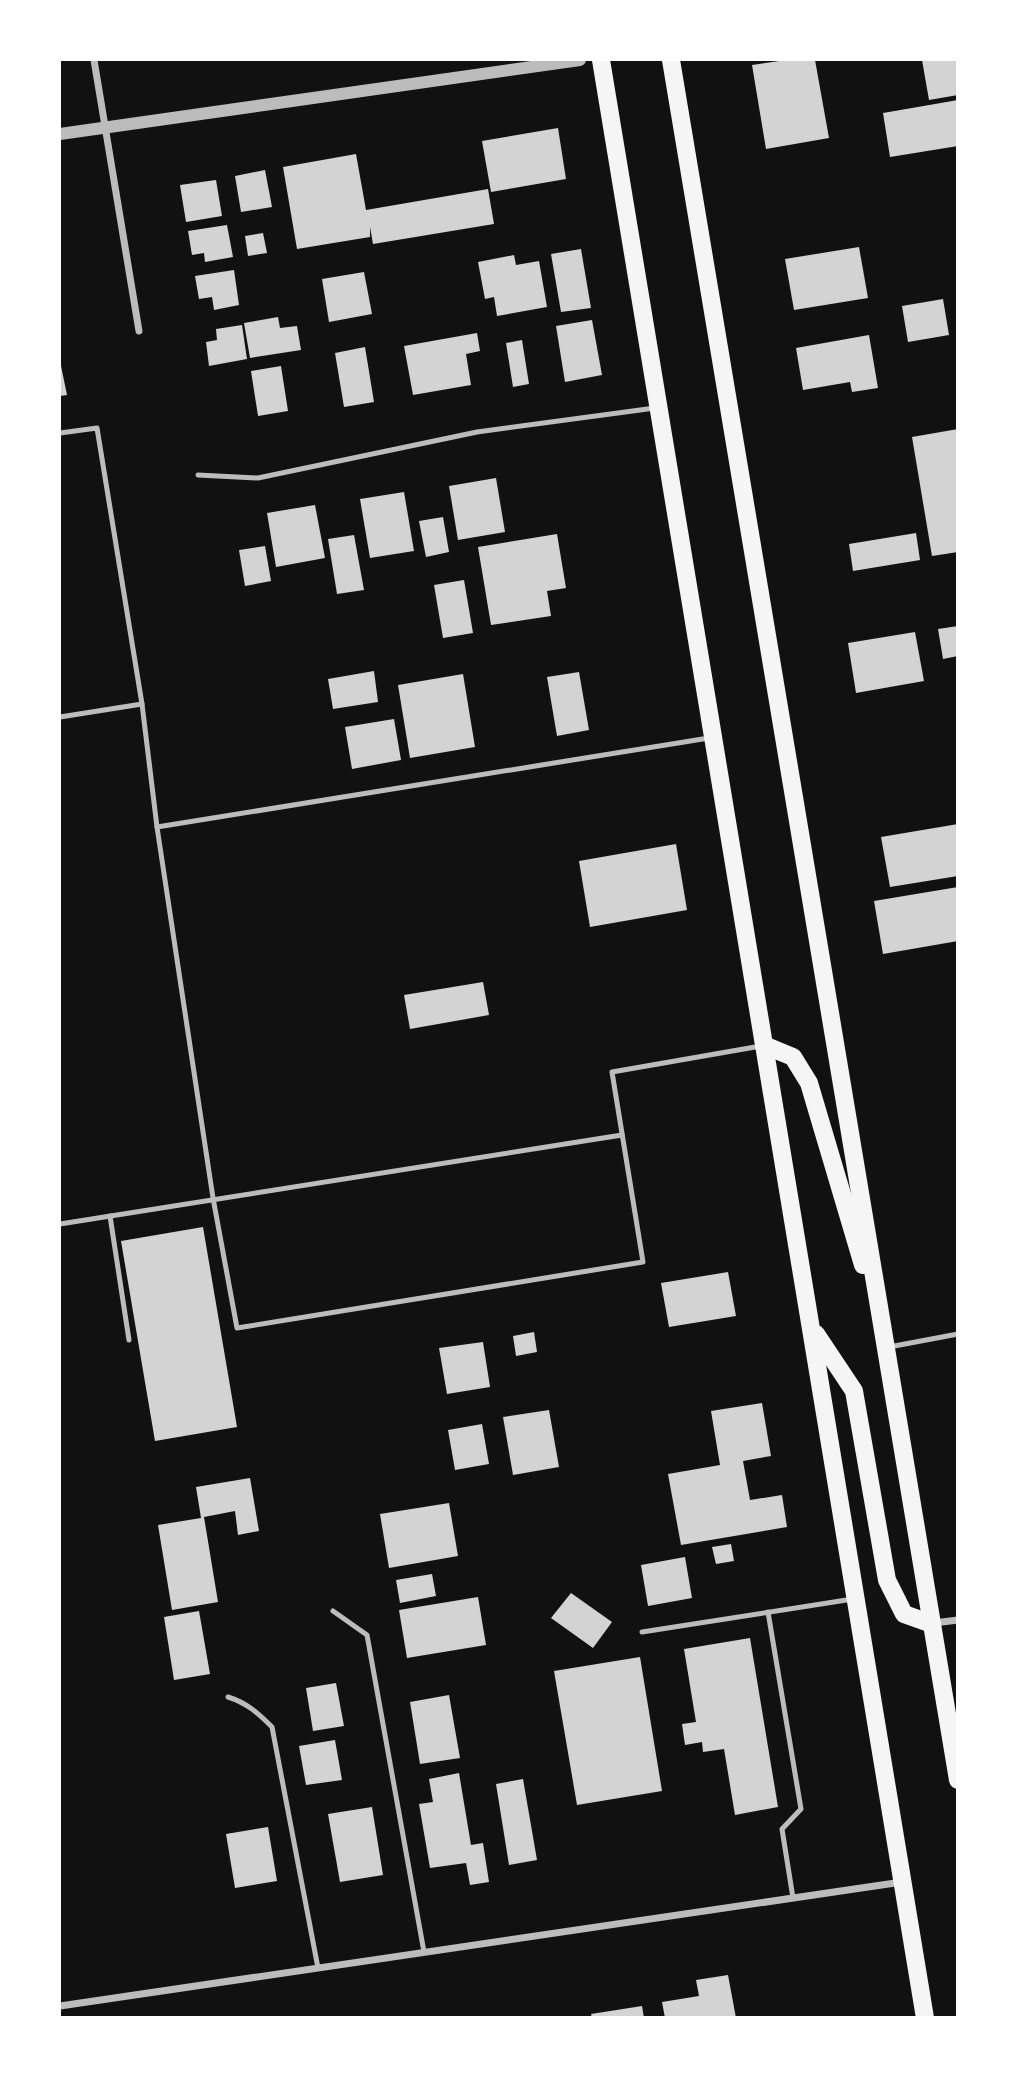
<svg xmlns="http://www.w3.org/2000/svg" width="1017" height="2077" viewBox="0 0 1017 2077" font-family="'Noto Sans',sans-serif">
	<style>
		.building { fill: #d3d3d3 }
		.lines { fill: none; stroke-linecap: round; stroke-linejoin: round }
		.service { stroke: #bcbcbc; stroke-width: 5 }
		.minor { stroke: #bcbcbc; stroke-width: 7 }
		.tertiary { stroke: #bcbcbc; stroke-width: 12 }
		.primary { stroke: #f5f5f5; stroke-width: 18 }
	</style>
	<rect width="100%" height="100%" fill="#111"/>
	<g class="building">
		<polygon points="786,60 815,60 829,138 766,149 752,65"/>
		<polygon points="922,60 958,60 958,95 929,100"/>
		<polygon points="958,100 958,146 890,157 883,113"/>
		<polygon points="558,128 566,179 491,192 482,141"/>
		<polygon points="356,154 366,210 488,189 494,224 373,244 370,227 370,237 297,249 283,167"/>
		<polygon points="265,170 272,207 241,212 235,176"/>
		<polygon points="216,180 222,216 186,222 180,185"/>
		<polygon points="227,225 233,257 205,262 204,253 192,255 188,231"/>
		<polygon points="263,233 267,253 248,256 245,236"/>
		<polygon points="859,247 868,298 794,310 785,259"/>
		<polygon points="581,249 591,308 561,312 551,254"/>
		<polygon points="514,255 516,265 539,261 547,307 497,316 494,297 485,299 478,262"/>
		<polygon points="234,270 239,305 214,310 212,297 199,299 195,276"/>
		<polygon points="364,272 372,314 329,322 322,279"/>
		<polygon points="943,299 949,335 908,342 902,306"/>
		<polygon points="278,317 280,328 297,326 301,350 250,358 244,323"/>
		<polygon points="592,320 602,375 565,382 556,326"/>
		<polygon points="242,325 247,359 209,366 206,342 217,340 216,329"/>
		<polygon points="477,333 480,351 466,354 471,385 413,395 404,346"/>
		<polygon points="869,335 878,388 852,392 850,382 803,390 796,348"/>
		<polygon points="522,340 529,384 513,387 506,343"/>
		<polygon points="365,347 374,402 344,407 335,353"/>
		<polygon points="60,361 67,395 60,396"/>
		<polygon points="281,366 288,411 258,416 251,371"/>
		<polygon points="958,429 958,552 932,556 912,437"/>
		<polygon points="496,478 505,532 458,540 449,486"/>
		<polygon points="404,492 414,551 370,558 360,499"/>
		<polygon points="315,505 325,558 276,567 267,513"/>
		<polygon points="443,517 449,552 426,557 419,521"/>
		<polygon points="916,533 920,560 853,571 849,544"/>
		<polygon points="557,534 566,588 547,591 551,616 491,625 478,547"/>
		<polygon points="354,535 364,590 337,594 328,539"/>
		<polygon points="265,546 271,581 245,586 239,550"/>
		<polygon points="464,580 473,633 443,638 434,585"/>
		<polygon points="958,626 958,656 943,659 938,629"/>
		<polygon points="915,632 924,681 856,693 848,643"/>
		<polygon points="374,671 378,702 333,709 328,679"/>
		<polygon points="579,672 589,730 557,736 547,677"/>
		<polygon points="463,674 475,747 410,758 398,685"/>
		<polygon points="394,719 401,760 352,769 345,727"/>
		<polygon points="958,824 958,876 890,887 881,837"/>
		<polygon points="676,844 687,910 590,927 579,861"/>
		<polygon points="958,887 958,941 883,954 874,901"/>
		<polygon points="483,982 489,1015 410,1029 404,995"/>
		<polygon points="203,1227 237,1427 155,1441 121,1241"/>
		<polygon points="728,1272 736,1316 669,1327 661,1283"/>
		<polygon points="534,1332 537,1352 516,1356 513,1336"/>
		<polygon points="483,1342 490,1387 447,1394 439,1348"/>
		<polygon points="762,1403 771,1456 743,1461 750,1500 782,1495 787,1527 681,1545 668,1474 720,1465 711,1411"/>
		<polygon points="549,1410 559,1467 513,1475 503,1417"/>
		<polygon points="482,1424 489,1464 455,1470 448,1430"/>
		<polygon points="250,1478 259,1531 238,1535 235,1511 204,1517 218,1602 172,1610 158,1525 201,1518 196,1487"/>
		<polygon points="449,1503 458,1556 389,1568 380,1514"/>
		<polygon points="731,1544 734,1561 716,1564 712,1547"/>
		<polygon points="685,1557 692,1598 648,1606 641,1565"/>
		<polygon points="432,1574 436,1596 400,1603 396,1580"/>
		<polygon points="571,1593 612,1622 593,1648 551,1618"/>
		<polygon points="478,1597 486,1645 407,1658 399,1610"/>
		<polygon points="199,1611 210,1674 174,1680 164,1617"/>
		<polygon points="750,1638 778,1807 735,1815 724,1749 703,1752 702,1742 685,1745 682,1724 696,1722 684,1649"/>
		<polygon points="640,1657 662,1791 577,1805 554,1671"/>
		<polygon points="336,1683 344,1726 313,1731 306,1688"/>
		<polygon points="449,1695 460,1758 420,1764 410,1702"/>
		<polygon points="335,1740 342,1780 306,1785 299,1746"/>
		<polygon points="459,1773 471,1845 483,1843 489,1882 470,1885 466,1863 430,1868 419,1804 433,1802 429,1779"/>
		<polygon points="523,1779 537,1860 509,1865 496,1784"/>
		<polygon points="372,1807 383,1875 340,1882 328,1814"/>
		<polygon points="268,1827 277,1881 235,1888 226,1834"/>
		<polygon points="728,1975 736,2018 665,2018 662,2002 699,1996 696,1980"/>
		<polygon points="642,2006 644,2018 592,2018 591,2014"/>
	</g>
	<g class="lines">
		<g class="service">
			<polyline points="60,433 97,428 142,704 157,827"/>
			<polyline points="198,475 258,478 477,432 655,408"/>
			<polyline points="60,717 142,704"/>
			<polyline points="709,738 157,827 213,1198 237,1328 643,1262 612,1072 761,1046"/>
			<polyline points="110,1216 129,1340"/>
			<polyline points="60,1224 622,1135"/>
			<polyline points="889,1347 958,1334"/>
			<polyline points="333,1611 367,1635 424,1952"/>
			<polyline points="768,1612 801,1809 782,1829 793,1898"/>
			<polyline points="642,1632 853,1599"/>
			<path d="M228,1697C247,1703 258,1713 272,1727L318,1968"/>
		</g>
		<g class="minor">
			<polyline points="94,60 139,331"/>
			<polyline points="934,1623 958,1620"/>
			<polyline points="60,2006 902,1882"/>
		</g>
		<polyline class="tertiary" points="60,134 580,60"/>
		<g class="primary">
			<polyline points="601,60 925,2018"/>
			<polyline points="671,60 958,1780"/>
			<polyline points="764,1045 793,1057 809,1083 863,1265"/>
			<polyline points="816,1334 854,1391 887,1580 904,1614 932,1624"/>
		</g>
	</g>
	<rect width="1017" height="2077" fill="none" stroke="#ffffff" stroke-width="122"/>
</svg>
